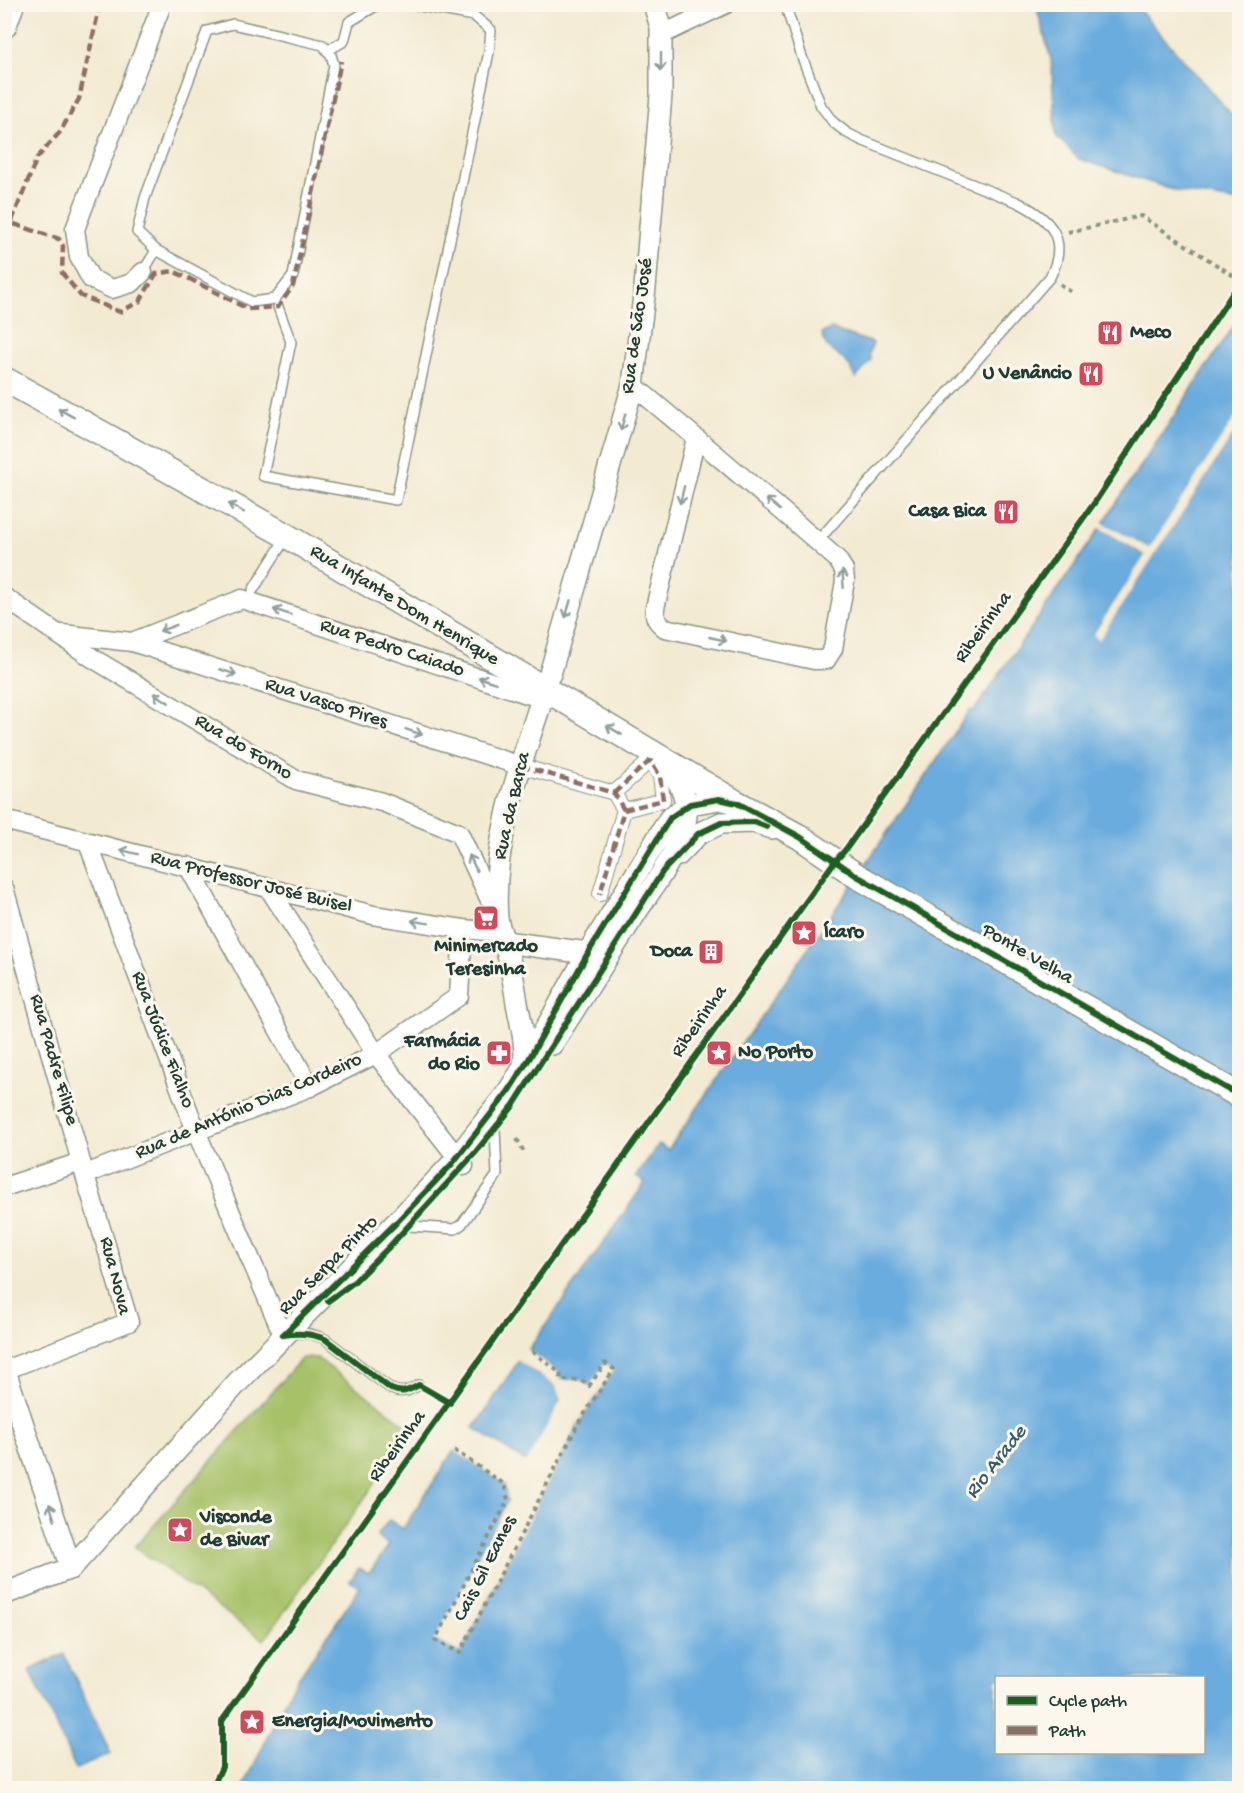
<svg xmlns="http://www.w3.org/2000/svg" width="1244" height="1793" viewBox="0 0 1244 1793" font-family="'Gochi Hand',sans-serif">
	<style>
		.green { fill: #a6c167; stroke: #627f4e; stroke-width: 1.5 }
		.water { fill: #6aacde; stroke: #447489; stroke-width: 1.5; fill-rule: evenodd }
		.pier { fill: #f3ead2 }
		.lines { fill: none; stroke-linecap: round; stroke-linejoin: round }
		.service-casing { stroke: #899483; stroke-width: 12 }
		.pedestrian-casing { stroke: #899483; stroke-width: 16 }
		.minor-casing { stroke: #899483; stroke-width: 21 }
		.tertiary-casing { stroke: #899483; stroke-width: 24 }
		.secondary-casing { stroke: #899483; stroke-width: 27 }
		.path { stroke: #899483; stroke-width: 4; stroke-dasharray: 4.5 4.5; stroke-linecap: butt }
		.service { stroke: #fff; stroke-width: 9 }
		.pedestrian { stroke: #fff; stroke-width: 14 }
		.minor { stroke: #fff; stroke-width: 18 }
		.tertiary { stroke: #fff; stroke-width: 21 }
		.secondary { stroke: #fff; stroke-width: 24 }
		.rail { stroke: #1f3d34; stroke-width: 4.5; stroke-dasharray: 9 4.5; stroke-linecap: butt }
		.secondary-bridge-casing { stroke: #899483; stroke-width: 27; stroke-linecap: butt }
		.secondary-bridge { stroke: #fff; stroke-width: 24 }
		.quiet { stroke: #8d6e63; stroke-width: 4.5; stroke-dasharray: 9 4.5; stroke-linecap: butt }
		.cycleway-casing { stroke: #fbf7ec; stroke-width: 10 }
		.cycleway { stroke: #1b5e20; stroke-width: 6 }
		.oneway { stroke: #8f9e9a }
		.labels { text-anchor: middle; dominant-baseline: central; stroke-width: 6; stroke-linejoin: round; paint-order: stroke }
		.street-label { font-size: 20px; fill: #1f3d34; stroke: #fbf7ec }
		.poi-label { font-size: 20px; font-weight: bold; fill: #1f3d34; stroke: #fbf7ec; text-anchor: start }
		.water-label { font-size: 21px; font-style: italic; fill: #365e67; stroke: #fbf7ec }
	</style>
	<rect width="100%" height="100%" fill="#fbf7ec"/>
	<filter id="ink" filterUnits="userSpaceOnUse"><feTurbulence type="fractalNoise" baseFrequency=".0167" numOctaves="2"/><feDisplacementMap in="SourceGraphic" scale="12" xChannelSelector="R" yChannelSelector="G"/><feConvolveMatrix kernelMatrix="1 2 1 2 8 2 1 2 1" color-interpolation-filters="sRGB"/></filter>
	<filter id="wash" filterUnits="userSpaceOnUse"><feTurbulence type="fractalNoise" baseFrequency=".008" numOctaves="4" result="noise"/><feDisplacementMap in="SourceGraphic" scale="24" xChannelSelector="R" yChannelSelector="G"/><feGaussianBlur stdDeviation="1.35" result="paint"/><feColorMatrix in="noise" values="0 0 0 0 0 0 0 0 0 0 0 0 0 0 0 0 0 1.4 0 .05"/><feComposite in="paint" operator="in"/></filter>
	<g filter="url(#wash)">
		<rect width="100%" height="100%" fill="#f3ead2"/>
		<polygon class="green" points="302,1358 317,1358 413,1430 264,1640 135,1547"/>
		<g class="water">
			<polygon points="1036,5 1135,5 1239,123 1239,202 1177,191 1079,159 1056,136 1051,59"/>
			<polygon points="1239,318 1239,411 1149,548 1103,523"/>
			<path d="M831,329L873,343L869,354L871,360L856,378C853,373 850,366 846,362C835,352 824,349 822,333Z"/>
			<path d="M1239,426V1788H243L290,1690L360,1588L350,1581L359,1568L369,1573L389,1545L377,1536L389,1520L403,1529L454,1450L504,1484L508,1500L435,1640L460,1653L578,1424L613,1369L605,1363L589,1386L581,1380H561L560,1373L529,1349L645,1183L636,1176L659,1144L668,1150L824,926L970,710L974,711L1100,528L1145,555L1093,634L1099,639ZM996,1678H1204V1752H996Z"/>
			<polygon points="519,1360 556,1387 561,1399 527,1463 474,1428"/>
			<polygon points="64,1654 111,1754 76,1769 30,1670"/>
		</g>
		<g class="pier">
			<polygon points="1239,411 1240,417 1151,551 1148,551 1103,526 1146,552 1148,555 1097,634 1098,635 1237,424 1240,423 1239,426 1099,640 1093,635 1145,555 1098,527 1101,525 1100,521 1149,548"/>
			<polygon points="532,1355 559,1373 561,1380 581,1380 589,1386 605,1363 614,1369 578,1424 460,1653 434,1640 508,1501 505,1484 452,1449 455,1448 506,1482 511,1500 439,1639 458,1649 575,1423 610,1370 606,1367 591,1388 588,1389 580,1383 559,1382 557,1375"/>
			<polygon points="518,1358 521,1358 558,1384 564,1399 529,1465 527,1466 471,1428 471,1427 526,1463 561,1400 555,1386 516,1359"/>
		</g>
	</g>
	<g filter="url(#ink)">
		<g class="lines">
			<g class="service-casing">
				<g id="service">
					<path d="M785,4L802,57L821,106L833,122L847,133L861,140L1017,202C1050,218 1070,239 1050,277L817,542"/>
					<polygon points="233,24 323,45 331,55 334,65 293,276 275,299 252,302 156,250 137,232 145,198 207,31"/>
					<polyline points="327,51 344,41 349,22 379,4"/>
					<polyline points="143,272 156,250"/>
					<polyline points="278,307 291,342 263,476 396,500 489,52 491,30 474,16 410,4"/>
					<polyline points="253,590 287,536"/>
					<polyline points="409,1226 455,1229 462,1224 497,1175 495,1129"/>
					<path d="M291,1334C304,1332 313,1334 325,1339L391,1389C403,1394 408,1391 419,1385"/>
				</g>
			</g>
			<g class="pedestrian-casing">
				<g id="pedestrian">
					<polyline points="521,766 614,793 624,810 600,894"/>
					<polyline points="614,793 655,756"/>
					<polyline points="624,810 663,800 660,776 650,760"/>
				</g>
			</g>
			<g class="minor-casing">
				<g id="minor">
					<polyline points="661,35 726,4"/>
					<polyline points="143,272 132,283 112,289 91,279 79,257 75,229 162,4"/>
					<path d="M633,385C702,443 771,500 837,559L844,570L845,581L833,649L826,660H814L665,628C657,622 654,618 655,608L696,438"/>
					<polyline points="4,597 94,659 296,780 382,802 459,833 496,913"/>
					<polyline points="62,634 132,642 242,599 542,699"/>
					<polyline points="132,642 521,766"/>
					<polyline points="4,820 373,915 463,929 499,932"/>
					<polyline points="88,843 196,1131 283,1335"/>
					<polyline points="188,866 310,1087"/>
					<polyline points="268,887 376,1054 464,1166"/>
					<polyline points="4,888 81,1162 129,1322 5,1370"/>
					<polyline points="86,1174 310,1087 376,1054 459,996 463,929"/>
					<polyline points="4,1187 81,1162"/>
				</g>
			</g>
			<g class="tertiary-casing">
				<g id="tertiary">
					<polyline points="550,674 633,385 645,288 661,95 661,27 654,4"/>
					<polyline points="678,855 698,834 721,823 754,822 772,828"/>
					<polyline points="505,942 588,953 593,960 593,965"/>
					<path d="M552,1044C579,1001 606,959 633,917C650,890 683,848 686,816C688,795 677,774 660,761"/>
					<path d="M524,1066C527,1045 521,1024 517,1003C514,983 511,963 505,944C502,934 499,931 497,918C491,846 520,766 542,699"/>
					<polyline points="4,1368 71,1568"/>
					<polyline points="4,1594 71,1568 237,1383 395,1224 452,1164 508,1092 529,1059 588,953 670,818 690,804 719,799 737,803"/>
				</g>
			</g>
			<g class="secondary-casing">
				<g id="secondary">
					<polyline points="4,26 12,4"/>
					<polyline points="4,379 287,536 737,803 800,837"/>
					<polyline points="857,876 1240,1096"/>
				</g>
			</g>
			<g class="path">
				<polyline points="1068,232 1141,216 1240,280"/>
				<polyline points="1060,284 1071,292"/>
				<polyline points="848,845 1095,502 1240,282"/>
				<polyline points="517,1139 525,1154"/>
				<polyline points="429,1392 450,1403"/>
				<polyline points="454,1450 504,1484 508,1500 435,1640 460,1653 578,1424 614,1369 605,1363 589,1386 581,1380 561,1380 560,1373 529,1349"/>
			</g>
			<use href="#service" class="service"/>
			<use href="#pedestrian" class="pedestrian"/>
			<use href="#minor" class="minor"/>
			<use href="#tertiary" class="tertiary"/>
			<use href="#secondary" class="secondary"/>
			<polyline class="rail" points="1239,4 1240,5"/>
			<g class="secondary-bridge-casing">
				<polyline id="secondary-bridge" points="800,837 857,876"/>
			</g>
			<use href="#secondary-bridge" class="secondary-bridge"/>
			<g class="quiet">
				<polyline points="100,4 79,99 60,132 37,158 11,223 59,239 63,246 62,273 81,296 120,312 140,301 156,274 173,271 190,279 248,309 278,307 293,286 341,61"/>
				<polyline points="521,766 614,793 624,810 600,894"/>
				<polyline points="614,793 654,757"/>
				<polyline points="624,810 663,800 660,776 650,760"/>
			</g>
			<g class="cycleway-casing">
				<g id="cycleway">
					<polyline points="328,1301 354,1282 390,1246 475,1153 513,1106 663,871 698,834 721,823 754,822 767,827"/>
					<polyline points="283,1335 395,1224 452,1164 508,1092 529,1059 588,953 670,818 690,804 719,799 737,803 800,837 857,876 1240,1096"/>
					<path d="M283,1335C299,1333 310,1333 325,1339L391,1389C403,1394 408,1391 419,1385L450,1403"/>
					<polyline points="212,1788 222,1767 222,1721 832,865 846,849 1095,502 1240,282"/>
				</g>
			</g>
			<use href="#cycleway" class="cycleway"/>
		</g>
		<defs><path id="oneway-shaft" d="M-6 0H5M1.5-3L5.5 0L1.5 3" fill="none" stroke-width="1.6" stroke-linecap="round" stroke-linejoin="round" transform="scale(1.5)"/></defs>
		<g class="oneway">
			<use href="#oneway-shaft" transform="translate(661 62) rotate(90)"/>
			<use href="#oneway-shaft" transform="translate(66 413) rotate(-151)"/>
			<use href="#oneway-shaft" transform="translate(623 422) rotate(106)"/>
			<use href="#oneway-shaft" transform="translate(682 495) rotate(104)"/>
			<use href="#oneway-shaft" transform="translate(773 504) rotate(-139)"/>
			<use href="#oneway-shaft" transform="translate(236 508) rotate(-151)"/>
			<use href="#oneway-shaft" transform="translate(843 579) rotate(-94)"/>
			<use href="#oneway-shaft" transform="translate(568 609) rotate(106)"/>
			<use href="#oneway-shaft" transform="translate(282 612) rotate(-162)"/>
			<use href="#oneway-shaft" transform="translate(168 628) rotate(159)"/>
			<use href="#oneway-shaft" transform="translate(718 639) rotate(13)"/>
			<use href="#oneway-shaft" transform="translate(228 672) rotate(18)"/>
			<use href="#oneway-shaft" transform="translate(487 680) rotate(-162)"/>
			<use href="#oneway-shaft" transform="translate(161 698) rotate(-149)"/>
			<use href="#oneway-shaft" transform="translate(614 730) rotate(-149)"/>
			<use href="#oneway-shaft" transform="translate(414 732) rotate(18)"/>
			<use href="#oneway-shaft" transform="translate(129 852) rotate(-166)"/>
			<use href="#oneway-shaft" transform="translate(473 863) rotate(-115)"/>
			<use href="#oneway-shaft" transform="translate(420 922) rotate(-171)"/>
			<use href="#oneway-shaft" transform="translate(52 1512) rotate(-108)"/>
		</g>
	</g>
	<defs>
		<g id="restaurant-square" transform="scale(1.35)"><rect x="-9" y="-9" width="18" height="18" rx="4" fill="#d1495b" stroke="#fbf7ec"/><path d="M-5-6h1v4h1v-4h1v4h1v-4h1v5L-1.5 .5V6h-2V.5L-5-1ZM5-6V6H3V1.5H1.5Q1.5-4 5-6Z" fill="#fff"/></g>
		<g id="supermarket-square" transform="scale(1.35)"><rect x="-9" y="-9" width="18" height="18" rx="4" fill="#d1495b" stroke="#fbf7ec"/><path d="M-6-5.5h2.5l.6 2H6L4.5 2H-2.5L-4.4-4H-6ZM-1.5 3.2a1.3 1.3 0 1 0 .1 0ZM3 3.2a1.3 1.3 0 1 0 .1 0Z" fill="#fff"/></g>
		<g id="sight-square" transform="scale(1.35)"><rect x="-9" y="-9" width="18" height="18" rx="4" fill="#d1495b" stroke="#fbf7ec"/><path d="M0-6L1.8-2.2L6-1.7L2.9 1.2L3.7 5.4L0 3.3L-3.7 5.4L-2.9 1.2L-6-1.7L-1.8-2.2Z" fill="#fff"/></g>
		<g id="building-square" transform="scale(1.35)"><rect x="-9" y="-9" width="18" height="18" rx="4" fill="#d1495b" stroke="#fbf7ec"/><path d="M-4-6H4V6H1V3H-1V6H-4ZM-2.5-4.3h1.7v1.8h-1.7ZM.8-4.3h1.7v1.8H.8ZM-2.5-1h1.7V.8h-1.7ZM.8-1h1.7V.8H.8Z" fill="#fff"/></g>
		<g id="pharmacy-square" transform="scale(1.35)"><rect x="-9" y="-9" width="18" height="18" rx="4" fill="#d1495b" stroke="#fbf7ec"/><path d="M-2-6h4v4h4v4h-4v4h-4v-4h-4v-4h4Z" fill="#fff"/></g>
	</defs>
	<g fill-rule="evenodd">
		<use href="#restaurant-square" x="1110" y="333"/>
		<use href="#restaurant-square" x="1091" y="374"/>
		<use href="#restaurant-square" x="1006" y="512"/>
		<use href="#supermarket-square" x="486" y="918"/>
		<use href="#sight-square" x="804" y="933"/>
		<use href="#building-square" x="711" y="952"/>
		<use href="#pharmacy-square" x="499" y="1053"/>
		<use href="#sight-square" x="719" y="1053"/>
		<use href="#sight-square" x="180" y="1530"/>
		<use href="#sight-square" x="252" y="1722"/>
	</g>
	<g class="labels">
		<g class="street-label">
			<text transform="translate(638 326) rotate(-82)">Rua de São José</text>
			<text transform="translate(404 606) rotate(31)">Rua Infante Dom Henrique</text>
			<text transform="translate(984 628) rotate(-54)">Ribeirinha</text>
			<text transform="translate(392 649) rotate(18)">Rua Pedro Caiado</text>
			<text transform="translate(326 704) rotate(18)">Rua Vasco Pires</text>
			<text transform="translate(243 748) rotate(31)">Rua do Forno</text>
			<text transform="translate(513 806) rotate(-77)">Rua da Barca</text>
			<text transform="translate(251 883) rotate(14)">Rua Professor José Buisel</text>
			<text transform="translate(1027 955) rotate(30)">Ponte Velha</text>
			<text transform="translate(700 1022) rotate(-55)">Ribeirinha</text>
			<text transform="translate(162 1040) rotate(69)">Rua Júdice Fialho</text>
			<text transform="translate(53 1060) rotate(74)">Rua Padre Filipe</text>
			<text transform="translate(249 1107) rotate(-23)">Rua de António Dias Cordeiro</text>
			<text transform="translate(329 1266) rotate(-45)">Rua Serpa Pinto</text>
			<text transform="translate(114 1276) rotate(76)">Rua Nova</text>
			<text transform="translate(398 1447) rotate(-54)">Ribeirinha</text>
			<text transform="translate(486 1569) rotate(-63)">Cais Gil Eanes</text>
		</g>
		<g class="poi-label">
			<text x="1130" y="333">Meco</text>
			<text x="1072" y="374" text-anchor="end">U Venâncio</text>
			<text x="986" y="512" text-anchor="end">Casa Bica</text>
			<text x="824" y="933">Ícaro</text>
			<text x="486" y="947" text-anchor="middle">Minimercado<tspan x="486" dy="23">Teresinha</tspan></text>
			<text x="692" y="952" text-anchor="end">Doca</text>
			<text x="480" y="1042" text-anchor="end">Farmácia<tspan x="480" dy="23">do Rio</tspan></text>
			<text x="738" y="1053">No Porto</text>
			<text x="200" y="1518">Visconde<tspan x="200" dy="23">de Bivar</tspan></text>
			<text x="272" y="1722">Energia/Movimento</text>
		</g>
		<g class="water-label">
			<text transform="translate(997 1463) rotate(-52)">Rio Arade</text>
		</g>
	</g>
	<rect width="1244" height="1793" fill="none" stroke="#fbf7ec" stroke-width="24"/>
	<rect x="995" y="1676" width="210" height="78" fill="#fbf7ec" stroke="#a3ada2" stroke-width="1.5"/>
	<rect x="1007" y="1696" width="30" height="9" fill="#1b5e20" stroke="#a3ada2" stroke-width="1.5"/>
	<text x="1049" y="1706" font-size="18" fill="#1f3d34">Cycle path</text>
	<rect x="1007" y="1726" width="30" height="9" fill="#8d6e63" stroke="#a3ada2" stroke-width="1.5"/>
	<text x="1049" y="1736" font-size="18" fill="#1f3d34">Path</text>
</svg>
